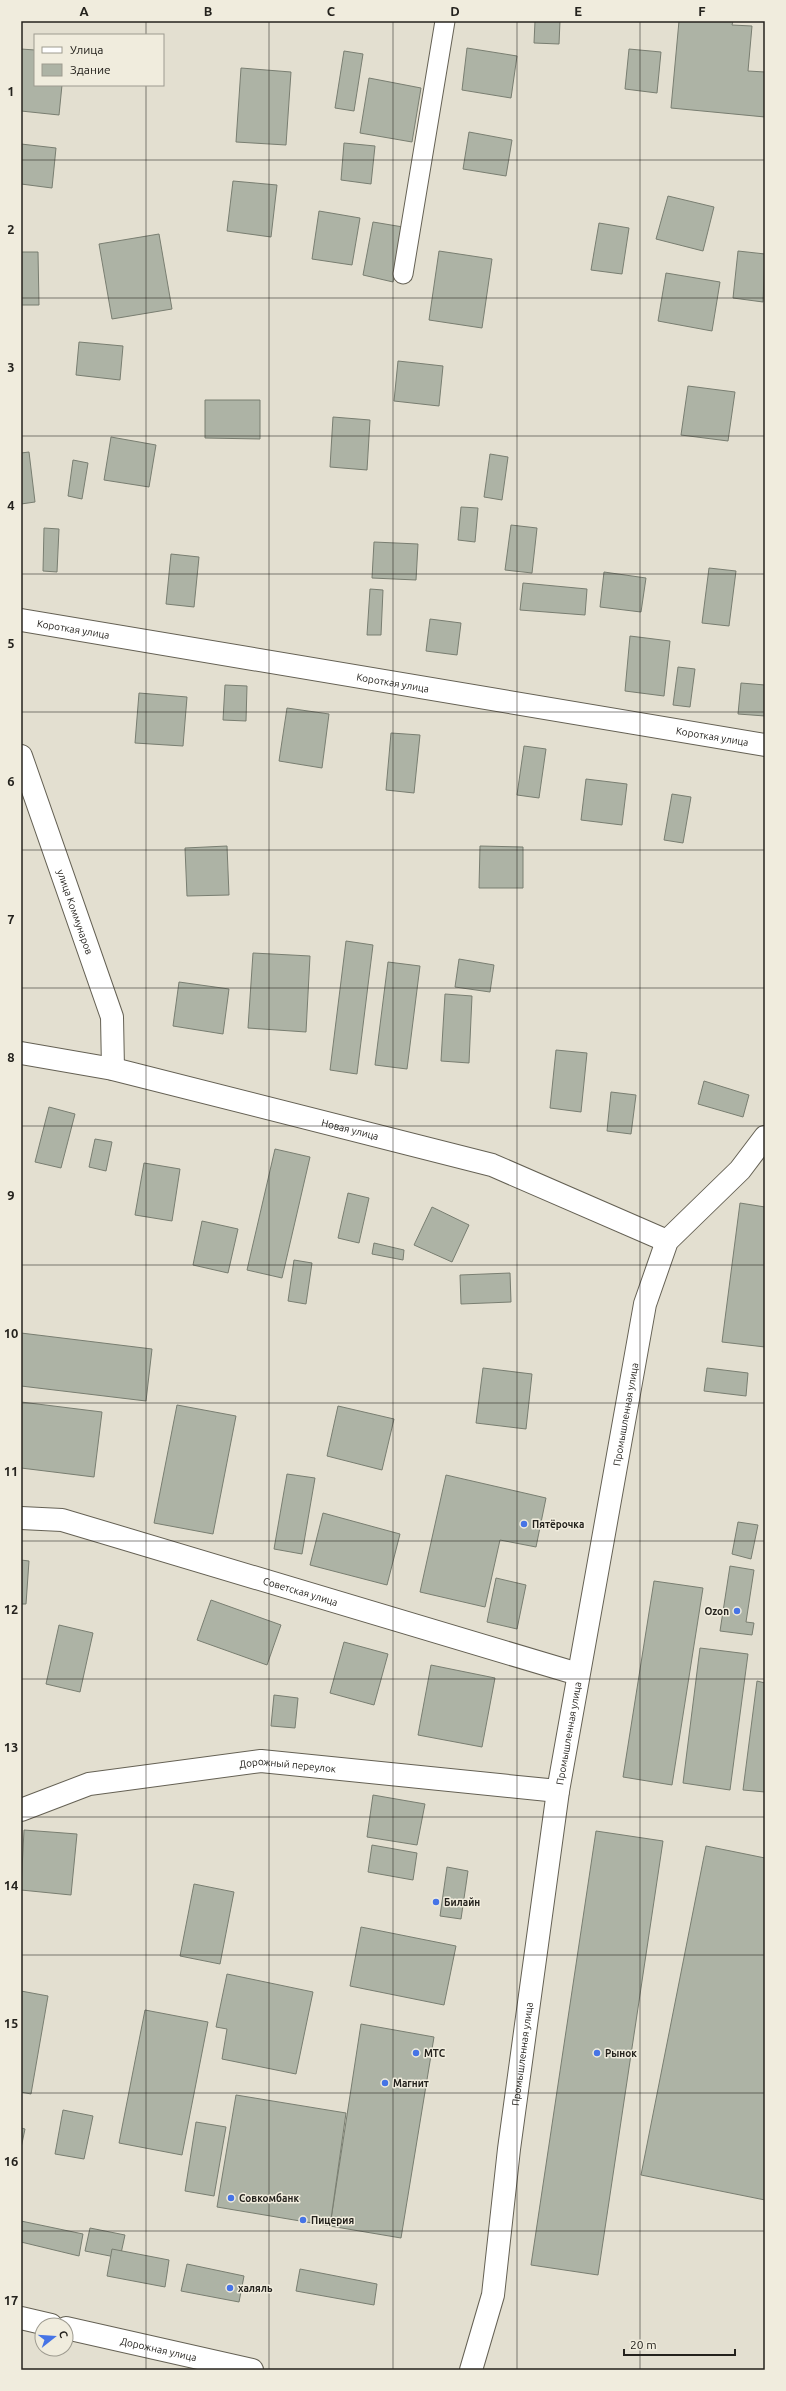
<svg xmlns="http://www.w3.org/2000/svg" width="786" height="2391" viewBox="0 0 786 2391" font-family="Ubuntu,sans-serif">
	<style>
		.building { fill: #adb3a5; stroke: #797e71 }
		.lines { fill: none; stroke-linecap: round; stroke-linejoin: round }
		.service-casing { stroke: #656154; stroke-width: 21 }
		.minor-casing { stroke: #656154; stroke-width: 24 }
		.secondary-casing { stroke: #656154; stroke-width: 24 }
		.primary-casing { stroke: #656154; stroke-width: 24 }
		.service { stroke: #fff; stroke-width: 19 }
		.minor { stroke: #fff; stroke-width: 22 }
		.secondary { stroke: #fff; stroke-width: 22 }
		.primary { stroke: #fff; stroke-width: 22 }
		.grid { fill: none; stroke: #24221d; stroke-width: 1; stroke-opacity: 0.55 }
		.poi-dot { fill: #4674e6; stroke: #f0ecdd; stroke-width: 1.5 }
		.labels { text-anchor: middle; dominant-baseline: central; stroke-width: 3; stroke-linejoin: round; paint-order: stroke }
		.street-label { font-size: 10px; fill: #24221d; stroke: #f0ecdd }
		.poi-label { font-size: 10px; font-weight: bold; fill: #24221d; stroke: #f0ecdd; text-anchor: start }
		.neatline { fill: none; stroke: #24221d; stroke-width: 1.5 }
		.grid-label { font-size: 13px; text-anchor: middle; font-weight: bold; fill: #24221d }
	</style>
	<rect width="100%" height="100%" fill="#e3dfd0"/>
	<g class="building">
		<polygon points="535,21 560,21 559,44 534,43"/>
		<polygon points="679,21 733,21 732,25 752,26 748,71 765,72 765,117 671,108"/>
		<polygon points="467,48 517,56 511,98 462,90"/>
		<polygon points="21,49 35,50 35,85 62,85 59,115 21,111"/>
		<polygon points="629,49 661,52 657,93 625,89"/>
		<polygon points="344,51 363,54 354,111 335,108"/>
		<polygon points="241,68 291,72 286,145 236,142"/>
		<polygon points="369,78 421,88 412,142 360,133"/>
		<polygon points="469,132 512,140 506,176 463,169"/>
		<polygon points="344,143 375,146 371,184 341,180"/>
		<polygon points="21,144 56,148 52,188 21,184"/>
		<polygon points="233,181 277,185 271,237 227,231"/>
		<polygon points="668,196 714,207 703,251 656,239"/>
		<polygon points="319,211 360,218 352,265 312,259"/>
		<polygon points="373,222 403,227 393,282 363,275"/>
		<polygon points="599,223 629,228 622,274 591,270"/>
		<polygon points="159,234 172,309 112,319 99,244"/>
		<polygon points="439,251 492,259 482,328 429,320"/>
		<polygon points="738,251 765,254 763,302 733,298"/>
		<polygon points="21,252 38,252 39,305 21,305"/>
		<polygon points="666,273 720,282 712,331 658,321"/>
		<polygon points="79,342 123,346 120,380 76,375"/>
		<polygon points="398,361 443,366 439,406 394,401"/>
		<polygon points="688,386 735,392 728,441 681,435"/>
		<polygon points="205,400 260,400 260,439 205,438"/>
		<polygon points="333,417 370,420 367,470 330,467"/>
		<polygon points="111,437 156,445 149,487 104,480"/>
		<polygon points="29,452 35,502 21,504 21,453"/>
		<polygon points="490,454 508,457 502,500 484,497"/>
		<polygon points="73,460 88,463 82,499 68,496"/>
		<polygon points="461,507 478,508 475,542 458,540"/>
		<polygon points="511,525 537,528 532,573 505,570"/>
		<polygon points="44,528 59,529 57,572 43,571"/>
		<polygon points="374,542 418,544 416,580 372,578"/>
		<polygon points="171,554 199,557 194,607 166,604"/>
		<polygon points="709,568 736,571 729,626 702,623"/>
		<polygon points="604,572 646,578 641,612 600,607"/>
		<polygon points="523,583 587,589 585,615 520,610"/>
		<polygon points="370,589 383,590 381,635 367,635"/>
		<polygon points="430,619 461,623 457,655 426,651"/>
		<polygon points="630,636 670,641 664,696 625,691"/>
		<polygon points="678,667 695,669 690,707 673,705"/>
		<polygon points="741,683 765,685 765,716 738,714"/>
		<polygon points="225,685 247,686 246,721 223,720"/>
		<polygon points="139,693 187,697 183,746 135,743"/>
		<polygon points="287,708 329,714 322,768 279,761"/>
		<polygon points="391,733 420,735 414,793 386,790"/>
		<polygon points="524,746 546,749 539,798 517,795"/>
		<polygon points="586,779 627,784 622,825 581,820"/>
		<polygon points="672,794 691,797 683,843 664,840"/>
		<polygon points="227,846 229,895 187,896 185,848"/>
		<polygon points="480,846 523,847 523,888 479,888"/>
		<polygon points="346,941 373,945 357,1074 330,1070"/>
		<polygon points="253,953 310,956 306,1032 248,1028"/>
		<polygon points="459,959 494,965 490,992 455,987"/>
		<polygon points="388,962 420,966 407,1069 375,1065"/>
		<polygon points="179,982 229,989 223,1034 173,1026"/>
		<polygon points="445,994 472,996 469,1063 441,1061"/>
		<polygon points="556,1050 587,1053 581,1112 550,1108"/>
		<polygon points="704,1081 749,1095 743,1117 698,1104"/>
		<polygon points="611,1092 636,1095 631,1134 607,1131"/>
		<polygon points="49,1107 75,1114 61,1168 35,1162"/>
		<polygon points="95,1139 112,1142 106,1171 89,1167"/>
		<polygon points="275,1149 310,1157 282,1278 247,1270"/>
		<polygon points="144,1163 180,1169 172,1221 135,1215"/>
		<polygon points="348,1193 369,1198 359,1243 338,1238"/>
		<polygon points="740,1203 765,1207 765,1347 722,1342"/>
		<polygon points="432,1207 469,1225 452,1262 414,1245"/>
		<polygon points="202,1221 238,1229 228,1273 193,1265"/>
		<polygon points="374,1243 404,1250 403,1260 372,1254"/>
		<polygon points="294,1260 312,1263 306,1304 288,1301"/>
		<polygon points="510,1273 511,1302 461,1304 460,1275"/>
		<polygon points="21,1333 152,1349 146,1401 21,1386"/>
		<polygon points="483,1368 532,1374 526,1429 476,1423"/>
		<polygon points="707,1368 748,1373 746,1396 704,1391"/>
		<polygon points="21,1402 102,1412 94,1477 21,1468"/>
		<polygon points="177,1405 236,1416 213,1534 154,1523"/>
		<polygon points="338,1406 394,1419 382,1470 327,1456"/>
		<polygon points="287,1474 315,1478 302,1554 274,1549"/>
		<polygon points="446,1475 546,1498 536,1547 500,1540 485,1607 420,1592"/>
		<polygon points="323,1513 400,1534 387,1585 310,1565"/>
		<polygon points="738,1522 758,1525 751,1559 732,1554"/>
		<polygon points="21,1560 29,1561 26,1604 21,1604"/>
		<polygon points="730,1566 754,1570 746,1622 754,1623 752,1635 720,1631"/>
		<polygon points="496,1578 526,1585 517,1629 487,1622"/>
		<polygon points="654,1581 703,1588 672,1785 623,1777"/>
		<polygon points="211,1600 281,1625 267,1665 197,1640"/>
		<polygon points="59,1625 93,1633 80,1692 46,1684"/>
		<polygon points="344,1642 388,1654 374,1705 330,1693"/>
		<polygon points="700,1648 748,1654 730,1790 683,1783"/>
		<polygon points="431,1665 495,1678 482,1747 418,1735"/>
		<polygon points="757,1681 765,1683 765,1792 743,1790"/>
		<polygon points="274,1695 298,1698 295,1728 271,1726"/>
		<polygon points="373,1795 425,1804 417,1845 367,1837"/>
		<polygon points="24,1830 77,1834 71,1895 21,1890"/>
		<polygon points="596,1831 663,1841 598,2275 531,2265"/>
		<polygon points="372,1845 417,1853 413,1880 368,1872"/>
		<polygon points="706,1846 765,1858 765,2200 641,2175"/>
		<polygon points="447,1867 468,1871 461,1919 440,1916"/>
		<polygon points="194,1884 234,1892 220,1964 180,1956"/>
		<polygon points="361,1927 456,1946 444,2005 350,1986"/>
		<polygon points="227,1974 313,1992 296,2074 222,2059 227,2029 216,2027"/>
		<polygon points="21,1991 48,1996 31,2094 21,2092"/>
		<polygon points="145,2010 208,2022 182,2155 119,2143"/>
		<polygon points="361,2024 434,2037 401,2238 330,2226"/>
		<polygon points="236,2095 346,2113 330,2226 217,2207"/>
		<polygon points="63,2110 93,2116 84,2159 55,2154"/>
		<polygon points="196,2122 226,2127 214,2196 185,2191"/>
		<polygon points="21,2128 25,2129 21,2148"/>
		<polygon points="21,2221 83,2234 79,2256 21,2242"/>
		<polygon points="90,2228 125,2235 120,2258 85,2251"/>
		<polygon points="112,2249 169,2260 165,2287 107,2276"/>
		<polygon points="187,2264 244,2276 239,2302 181,2291"/>
		<polygon points="300,2269 377,2284 374,2305 296,2291"/>
	</g>
	<g class="lines">
		<g class="service-casing">
			<polyline id="service" points="403,274 445,21"/>
		</g>
		<g class="minor-casing">
			<g id="minor">
				<path id="s1" d="M21,620L765,745"/>
				<path id="s2" d="M21,756L112,1017L113,1069"/>
				<path id="s3" d="M21,1053L113,1069L492,1165L667,1241"/>
				<path id="s4" d="M21,1518L62,1520L578,1674"/>
				<path id="s5" d="M21,1810L89,1784L261,1761L558,1791"/>
			</g>
		</g>
		<g class="secondary-casing">
			<g id="secondary">
				<path id="s6" d="M471,2370L493,2295L509,2149L558,1791L645,1304L667,1241L740,1170L765,1137"/>
			</g>
		</g>
		<g class="primary-casing">
			<g id="primary">
				<polyline points="21,2318 51,2325"/>
				<path id="s7" d="M66,2328L252,2370"/>
			</g>
		</g>
		<use href="#service" class="service"/>
		<use href="#minor" class="minor"/>
		<use href="#secondary" class="secondary"/>
		<use href="#primary" class="primary"/>
	</g>
	<path class="grid" d="M146,21V35M269,21V2370M393,21V2370M517,21V2370M640,21V2370M146,85V2370M21,160H765M21,298H765M21,436H765M21,574H765M21,712H765M21,850H765M21,988H765M21,1126H765M21,1265H765M21,1403H765M21,1541H765M21,1679H765M21,1817H765M21,1955H765M21,2093H765M21,2231H765"/>
	<g class="poi-dot">
		<circle cx="524" cy="1524" r="4"/>
		<circle cx="737" cy="1611" r="4"/>
		<circle cx="436" cy="1902" r="4"/>
		<circle cx="416" cy="2053" r="4"/>
		<circle cx="597" cy="2053" r="4"/>
		<circle cx="385" cy="2083" r="4"/>
		<circle cx="231" cy="2198" r="4"/>
		<circle cx="303" cy="2220" r="4"/>
		<circle cx="230" cy="2288" r="4"/>
	</g>
	<g class="labels">
		<g class="street-label">
			<text stroke="none"><textPath href="#s1" startOffset="53">Короткая улица</textPath></text>
			<text stroke="none"><textPath href="#s1" startOffset="377">Короткая улица</textPath></text>
			<text stroke="none"><textPath href="#s1" startOffset="701">Короткая улица</textPath></text>
			<text stroke="none"><textPath href="#s2" startOffset="165">улица Коммунаров</textPath></text>
			<text stroke="none"><textPath href="#s3" startOffset="338">Новая улица</textPath></text>
			<text stroke="none"><textPath href="#s6" startOffset="969">Промышленная улица</textPath></text>
			<text stroke="none"><textPath href="#s4" startOffset="290">Советская улица</textPath></text>
			<text stroke="none"><textPath href="#s6" startOffset="645">Промышленная улица</textPath></text>
			<text stroke="none"><textPath href="#s5" startOffset="273">Дорожный переулок</textPath></text>
			<text stroke="none"><textPath href="#s6" startOffset="321">Промышленная улица</textPath></text>
			<text stroke="none"><textPath href="#s7" startOffset="95">Дорожная улица</textPath></text>
		</g>
		<g class="poi-label">
			<text x="532" y="1524">Пятёрочка</text>
			<text x="729" y="1611" text-anchor="end">Ozon</text>
			<text x="444" y="1902">Билайн</text>
			<text x="424" y="2053">МТС</text>
			<text x="605" y="2053">Рынок</text>
			<text x="393" y="2083">Магнит</text>
			<text x="239" y="2198">Совкомбанк</text>
			<text x="311" y="2220">Пицерия</text>
			<text x="238" y="2288">халяль</text>
		</g>
	</g>
	<rect width="786" height="2391" fill="none" stroke="#f0ecdd" stroke-width="44"/>
	<rect x="34" y="34" width="130" height="52" fill="#f0ecdd" stroke="#9e9b90"/>
	<rect x="42" y="47" width="20" height="6" fill="#ffffff" stroke="#9e9b90"/>
	<text x="70" y="54" font-size="12" fill="#24221d">Улица</text>
	<rect x="42" y="64" width="20" height="12" fill="#adb3a5" stroke="#9e9b90"/>
	<text x="70" y="74" font-size="12" fill="#24221d">Здание</text>
	<g transform="translate(54 2337) rotate(73)"><circle r="19" fill="#f0ecdd" stroke="#9e9b90"/>
	<path d="M0-3L7 15L0 10L-7 15Z" fill="#4674e6"/>
	<text y="-6" font-size="11" font-weight="bold" text-anchor="middle" fill="#24221d">С</text>
	</g>
	<path d="M624 2349v6h111v-6" fill="none" stroke="#24221d" stroke-width="2"/>
	<text x="630" y="2349" font-size="12" fill="#24221d" stroke="#f0ecdd" stroke-width="3" paint-order="stroke">20 m</text>
	<rect x="22" y="22" width="742" height="2347" class="neatline"/>
	<g class="grid-label">
		<text x="84" y="16">A</text>
		<text x="208" y="16">B</text>
		<text x="331" y="16">C</text>
		<text x="455" y="16">D</text>
		<text x="578" y="16">E</text>
		<text x="702" y="16">F</text>
		<text x="11" y="96">1</text>
		<text x="11" y="234">2</text>
		<text x="11" y="372">3</text>
		<text x="11" y="510">4</text>
		<text x="11" y="648">5</text>
		<text x="11" y="786">6</text>
		<text x="11" y="924">7</text>
		<text x="11" y="1062">8</text>
		<text x="11" y="1200">9</text>
		<text x="11" y="1338">10</text>
		<text x="11" y="1476">11</text>
		<text x="11" y="1614">12</text>
		<text x="11" y="1752">13</text>
		<text x="11" y="1890">14</text>
		<text x="11" y="2028">15</text>
		<text x="11" y="2166">16</text>
		<text x="11" y="2305">17</text>
	</g>
</svg>
